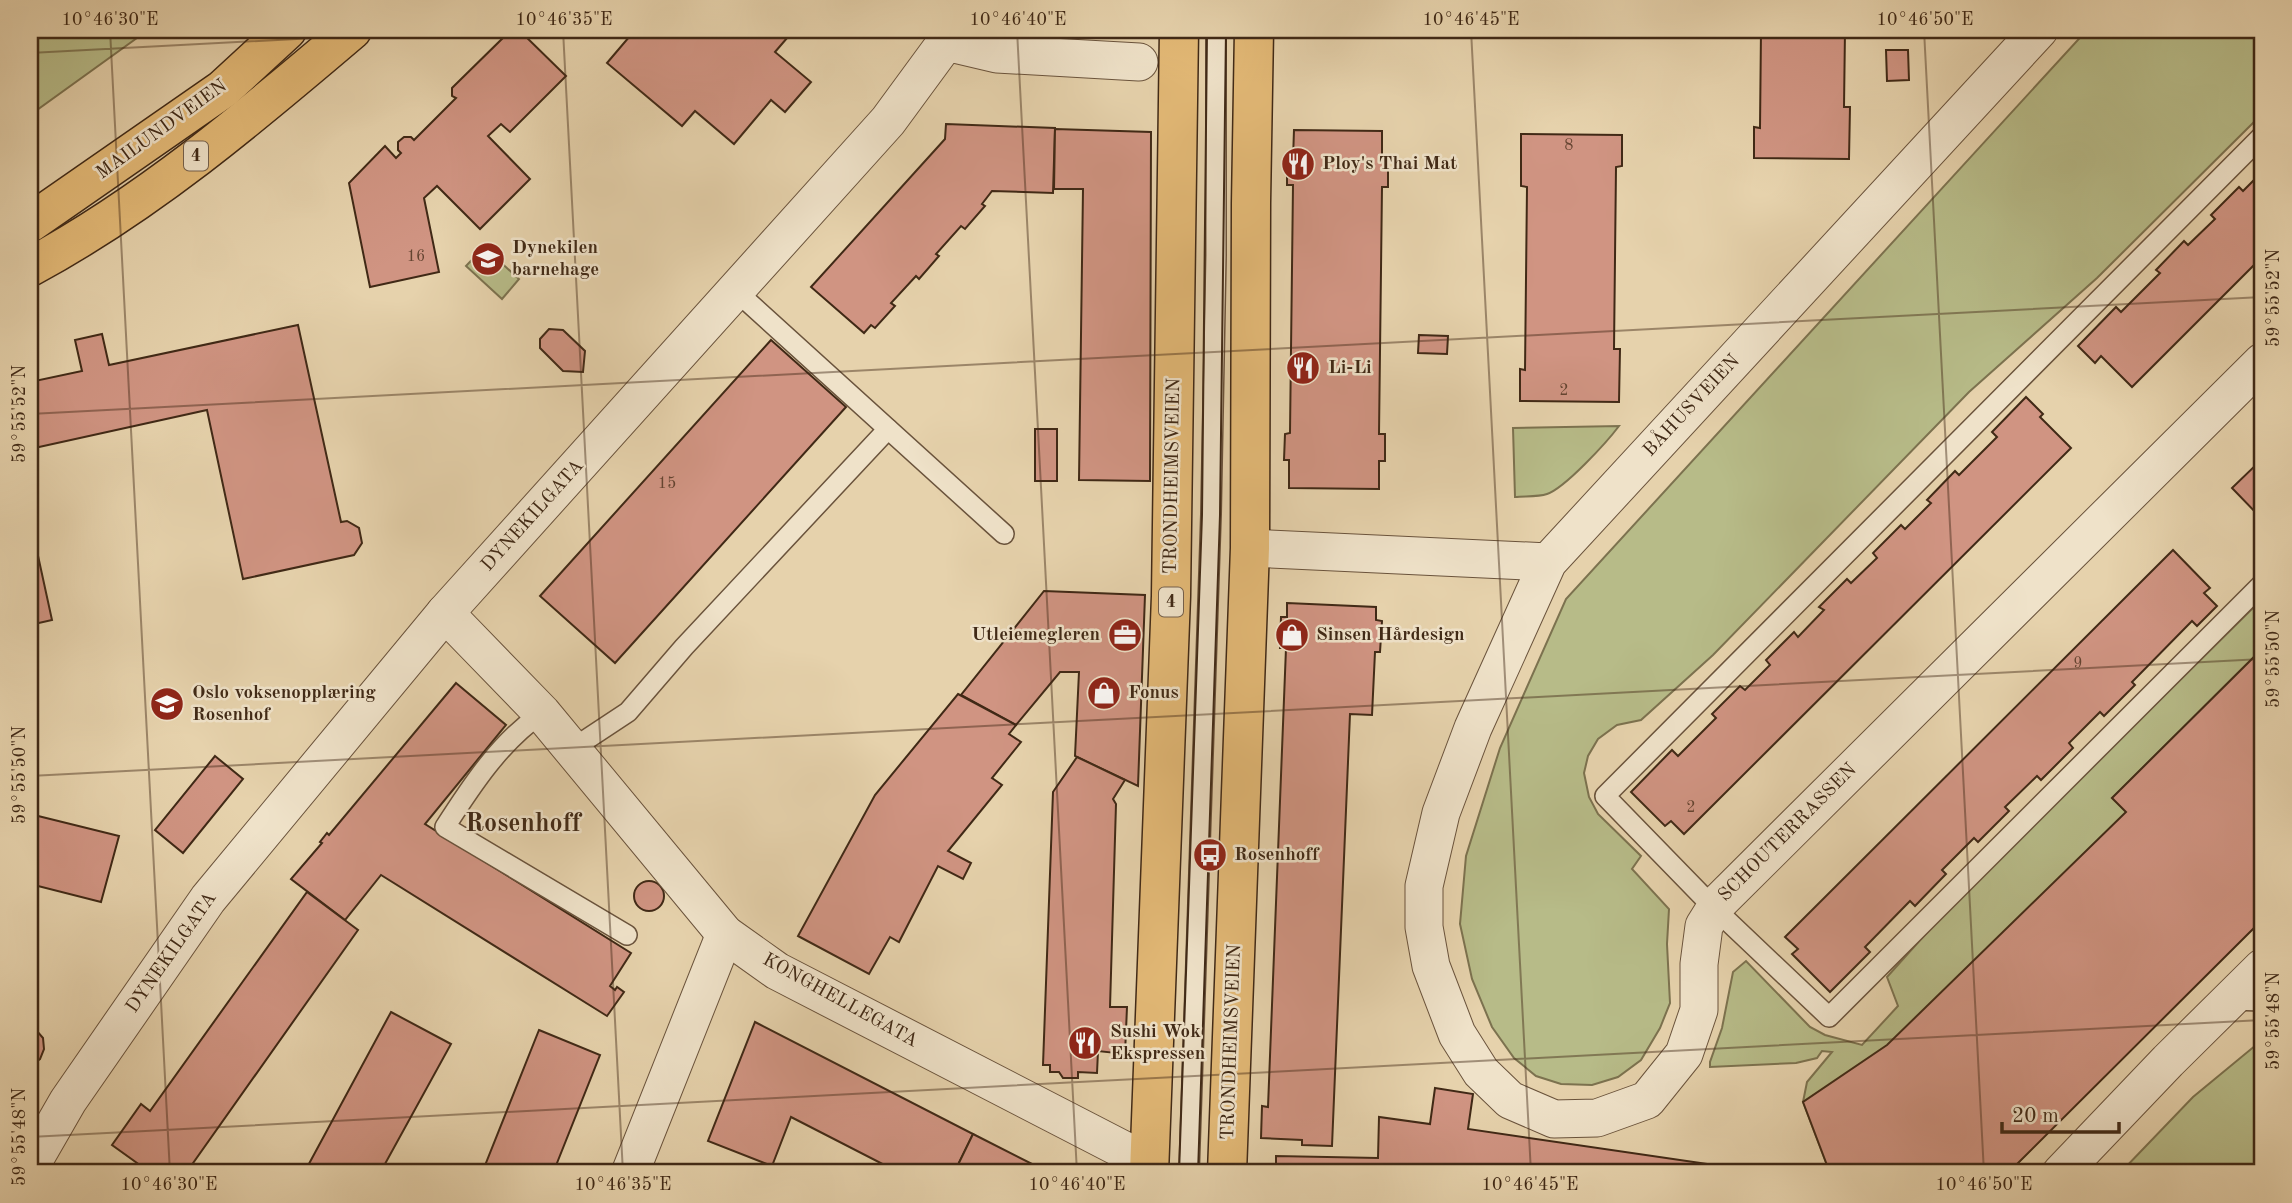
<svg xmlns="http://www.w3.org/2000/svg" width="2292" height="1203" viewBox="0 0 2292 1203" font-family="'Old Standard TT',serif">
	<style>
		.green { fill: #b7bb88; stroke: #7c724f; stroke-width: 2 }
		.building { fill: #d09482; stroke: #402916; stroke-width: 2 }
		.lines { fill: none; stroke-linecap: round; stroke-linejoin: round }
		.lane-casing { stroke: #6a533c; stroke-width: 22 }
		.street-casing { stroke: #6a533c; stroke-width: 39 }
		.primary-casing { stroke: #402916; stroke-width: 41 }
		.lane { stroke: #efe2c9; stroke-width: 19 }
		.street { stroke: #efe2c9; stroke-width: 37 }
		.primary { stroke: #e3b976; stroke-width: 38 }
		.tram { stroke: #402916; stroke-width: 2 }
		.ticks { fill: none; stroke: #402916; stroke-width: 2; stroke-opacity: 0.45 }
		.labels { text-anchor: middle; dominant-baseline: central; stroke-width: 5; stroke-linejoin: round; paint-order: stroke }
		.number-label { font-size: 16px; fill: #644431 }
		.shield { fill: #efe2c9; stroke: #74604c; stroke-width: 2 }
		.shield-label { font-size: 18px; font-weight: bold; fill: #402916 }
		.street-label { font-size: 19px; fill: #402916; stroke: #efe2c9 }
		.poi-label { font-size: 19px; font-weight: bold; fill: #402916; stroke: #efe2c9; text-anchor: start }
		.district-label { font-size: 26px; font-weight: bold; fill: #402916; stroke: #efe2c9 }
		.neatline { fill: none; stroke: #402916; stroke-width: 2.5 }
		.ticks-label { font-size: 18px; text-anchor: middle; fill: #402916 }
	</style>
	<rect width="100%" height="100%" fill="#e6d2ac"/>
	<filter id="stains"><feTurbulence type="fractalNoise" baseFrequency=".00286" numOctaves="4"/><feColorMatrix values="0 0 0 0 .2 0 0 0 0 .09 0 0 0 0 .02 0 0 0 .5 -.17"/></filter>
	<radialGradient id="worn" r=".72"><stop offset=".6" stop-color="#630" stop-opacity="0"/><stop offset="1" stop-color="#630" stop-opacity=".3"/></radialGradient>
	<g class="green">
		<polygon points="30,30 148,30 30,115"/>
		<polygon points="2087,30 2262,30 2262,114 2097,278 1969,392 1713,655 1641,720 1617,725 1598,739 1588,756 1584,773 1589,797 1598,814 1641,856 1632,869 1669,909 1667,944 1670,1003 1660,1028 1641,1060 1618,1077 1592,1085 1561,1084 1536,1076 1514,1058 1492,1027 1472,979 1460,924 1466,856 1500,748 1566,599"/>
		<polygon points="484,247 519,279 502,299 466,266"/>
		<path d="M1619,426C1607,442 1565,488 1547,494C1538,497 1525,496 1515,497L1513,428Z"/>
		<polygon points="2262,599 2262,649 2112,798 2248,929 2009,1172 1830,1173 1803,1102 1807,1082 1832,1052 1822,1051 1817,1058 1796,1063 1710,1067 1710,1062 1722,1028 1733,972 1746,961 1810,1027 1825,1035 1862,1045 1898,1006 1887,977 1948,909"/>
		<polygon points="2262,1040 2262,1137 2258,1173 2120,1173 2193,1097"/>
	</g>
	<g class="building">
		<polygon points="511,30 519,30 566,76 510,132 501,124 488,136 530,179 480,229 437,186 424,198 439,272 370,287 349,183 385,146 396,158 401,153 398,150 398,142 404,137 411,137 414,140 456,98 452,96 452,88"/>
		<polygon points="635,30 794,30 775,52 811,82 785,112 771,100 734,144 695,111 682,126 607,63"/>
		<polygon points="1761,30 1845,30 1844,107 1850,107 1849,159 1754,158 1754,127 1760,128"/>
		<polygon points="1886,50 1908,50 1909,80 1887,81"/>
		<polygon points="946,124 1055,128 1053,193 992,191 982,204 985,206 965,229 961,226 936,254 939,256 919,279 916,276 891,303 895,306 875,328 871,325 864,333 811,287 945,139"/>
		<polygon points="1055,129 1151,132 1150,481 1079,480 1083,189 1054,189"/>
		<polygon points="1294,130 1382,131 1382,159 1388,160 1388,187 1382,187 1379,434 1385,434 1385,461 1379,461 1379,489 1289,488 1289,460 1284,460 1285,434 1290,433 1293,185 1287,185 1287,158 1293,159"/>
		<polygon points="1521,134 1622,135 1622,166 1616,167 1614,349 1620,349 1619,402 1520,401 1520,369 1525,370 1527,187 1521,186"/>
		<polygon points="2262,172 2262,257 2132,387 2101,356 2095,363 2078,346 2116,307 2121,312 2160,273 2156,270 2184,241 2188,245 2215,219 2211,215 2239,187 2243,191"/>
		<polygon points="298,325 341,522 347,521 359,528 362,543 354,555 243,579 207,410 30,449 30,382 82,371 75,340 102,334 109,365"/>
		<polygon points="549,329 563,330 585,351 583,372 563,371 540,348 540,339"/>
		<polygon points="1419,335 1448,336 1447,354 1418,353"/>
		<polygon points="771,340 846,407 615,663 540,596"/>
		<polygon points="2026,397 2043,414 2040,417 2071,448 1684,834 1671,821 1665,826 1631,792 1672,750 1678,756 1716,718 1712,714 1740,686 1745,690 1770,665 1766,660 1794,632 1798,637 1824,610 1819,607 1847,579 1851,583 1877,558 1873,553 1901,525 1905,529 1931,503 1927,500 1955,471 1959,475 1997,437 1992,432"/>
		<rect x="1035" y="429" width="22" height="52"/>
		<polygon points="2262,459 2262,519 2232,488"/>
		<polygon points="30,519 52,620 30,625"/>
		<polygon points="2173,550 2210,588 2204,593 2217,606 2197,626 2192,621 2132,682 2135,685 2104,716 2100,712 2069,743 2073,748 2041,780 2037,776 2005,807 2009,811 1978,842 1974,838 1942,870 1946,874 1915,906 1910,901 1865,947 1870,952 1830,992 1792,954 1798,949 1785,937"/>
		<polygon points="1044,591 1145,595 1138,786 1075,756 1079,672 1060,672 1016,725 961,695"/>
		<polygon points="1287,603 1376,607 1376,620 1382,621 1380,652 1375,652 1372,715 1350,714 1332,1146 1302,1145 1302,1140 1261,1138 1262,1106 1268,1107 1286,648 1280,648 1281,617 1287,617"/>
		<polygon points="2262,649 2262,920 2008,1173 1830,1173 1803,1102 1887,1045 2126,812 2112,798"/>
		<polygon points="456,683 506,725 425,824 631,953 610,986 615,990 617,987 624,992 607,1016 381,875 345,920 291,879 322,843 320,842 327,833 329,835"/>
		<polygon points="958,694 1016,725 1009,734 1021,742 992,778 1002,785 948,851 971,863 963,879 938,866 899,942 890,937 869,974 798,936 875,795"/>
		<polygon points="215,756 243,779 183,853 155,830"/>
		<polygon points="1077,757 1125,780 1113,799 1116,804 1110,1007 1127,1007 1125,1054 1098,1051 1097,1073 1078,1072 1078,1078 1063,1078 1059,1072 1050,1072 1050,1065 1043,1065 1053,792"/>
		<polygon points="30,814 119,836 101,902 30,884"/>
		<circle cx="649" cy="896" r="15"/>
		<polygon points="307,892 358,930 186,1173 151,1173 112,1145 141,1104 150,1111"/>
		<polygon points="391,1012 451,1044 380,1173 304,1173"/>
		<polygon points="755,1022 973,1134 954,1173 900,1173 791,1117 772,1166 708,1141"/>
		<polygon points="30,1028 37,1031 43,1038 44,1049 40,1059 30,1066"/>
		<polygon points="539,1030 600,1055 553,1173 482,1173"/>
		<polygon points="1435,1088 1473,1094 1468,1129 1769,1173 1280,1173 1276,1170 1276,1156 1378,1158 1379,1117 1430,1124"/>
		<polygon points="973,1134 1046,1171 1045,1173 954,1173"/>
	</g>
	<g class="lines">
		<g class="lane-casing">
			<g id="lane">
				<polyline points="2262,136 1605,796 1714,908 1829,1017 2262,584"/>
				<polyline points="736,291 1004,534"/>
				<path d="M542,713C500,742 472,785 445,827L627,935"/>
				<polyline points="572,749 628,712 684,647 888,429"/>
				<polyline points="2230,1000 2262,1001"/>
				<polyline points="1189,1173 1211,514 1216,255 1216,30"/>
			</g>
		</g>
		<g class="street-casing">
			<g id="street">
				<polyline points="2039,30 1548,562 1473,728 1441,813 1424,886 1424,927 1431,966 1457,1034 1481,1072 1510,1100 1554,1119 1597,1118 1647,1100 1684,1054 1699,1010 1699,964 1704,926 1719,902 2262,362"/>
				<polyline points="1250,548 1548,562"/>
				<polyline points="445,613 542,713 725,934 777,971 1149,1163"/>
				<polyline points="30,1167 68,1101 208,899 445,613 888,121 946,42 997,54 1139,62"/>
				<polyline points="630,1173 725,934"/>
				<polyline points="2061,1173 2168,1061 2262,968"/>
			</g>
		</g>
		<g class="primary-casing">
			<g id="primary">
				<polyline points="30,223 223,89 287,30"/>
				<path d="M30,267C147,204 251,116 352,30"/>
				<polyline points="1149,1173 1171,596 1179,30"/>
				<polyline points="1227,1173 1250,548 1251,203 1254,30"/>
			</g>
		</g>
		<use href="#lane" class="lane"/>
		<use href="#street" class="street"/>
		<use href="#primary" class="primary"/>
		<g class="tram">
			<polyline points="1179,1173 1202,515 1207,30"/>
			<polyline points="1198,1173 1220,515 1226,30"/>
		</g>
	</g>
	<path class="ticks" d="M110,30L170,1173M563,30L623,1173M1017,30L1077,1173M1471,30L1531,1173M1924,30L1984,1173M30,53L467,30M30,414L2262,297M30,776L2262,659M30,1137L2262,1020"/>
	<defs>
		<g id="restaurant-disc" transform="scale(1.75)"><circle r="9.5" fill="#8f2418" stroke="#efe2c9"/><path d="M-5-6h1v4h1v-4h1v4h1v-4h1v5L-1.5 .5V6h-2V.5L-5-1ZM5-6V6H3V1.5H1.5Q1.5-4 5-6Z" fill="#fff"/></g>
		<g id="school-disc" transform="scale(1.75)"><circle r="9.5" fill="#8f2418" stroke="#efe2c9"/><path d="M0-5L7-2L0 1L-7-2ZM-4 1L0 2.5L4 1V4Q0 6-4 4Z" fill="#fff"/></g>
		<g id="office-disc" transform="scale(1.75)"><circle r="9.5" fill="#8f2418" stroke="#efe2c9"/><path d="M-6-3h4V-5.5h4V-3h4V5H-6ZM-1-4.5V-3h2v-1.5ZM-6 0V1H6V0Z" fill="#fff"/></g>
		<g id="shop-disc" transform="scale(1.75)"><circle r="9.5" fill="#8f2418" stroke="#efe2c9"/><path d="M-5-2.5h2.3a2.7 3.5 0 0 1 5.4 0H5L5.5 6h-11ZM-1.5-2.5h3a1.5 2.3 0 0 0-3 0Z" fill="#fff"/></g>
		<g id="bus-disc" transform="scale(1.75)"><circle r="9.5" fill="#8f2418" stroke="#efe2c9"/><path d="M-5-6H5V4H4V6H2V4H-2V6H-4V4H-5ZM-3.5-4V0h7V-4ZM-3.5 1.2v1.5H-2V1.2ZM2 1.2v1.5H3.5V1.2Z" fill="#fff"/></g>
	</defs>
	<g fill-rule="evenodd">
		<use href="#restaurant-disc" x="1298" y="164"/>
		<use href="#school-disc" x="488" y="259"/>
		<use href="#restaurant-disc" x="1303" y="368"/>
		<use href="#office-disc" x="1125" y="635"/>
		<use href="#shop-disc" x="1292" y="635"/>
		<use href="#shop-disc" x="1104" y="693"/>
		<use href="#school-disc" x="167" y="704"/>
		<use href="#bus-disc" x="1210" y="855"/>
		<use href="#restaurant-disc" x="1085" y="1043"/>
	</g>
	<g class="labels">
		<g class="number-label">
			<text x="1569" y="146">8</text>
			<text x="416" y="257">16</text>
			<text x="1564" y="391">2</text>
			<text x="667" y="484">15</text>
			<text x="2078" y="664">9</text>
			<text x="1691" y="808">2</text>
		</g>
		<g class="shield">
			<rect x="184" y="141.5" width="24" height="29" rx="5"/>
			<rect x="1159" y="587.5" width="24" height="29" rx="5"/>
		</g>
		<g class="shield-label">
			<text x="196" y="156">4</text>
			<text x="1171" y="602">4</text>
		</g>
		<g class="street-label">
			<text transform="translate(162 130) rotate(-36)">MAILUNDVEIEN</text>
			<text transform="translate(1692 406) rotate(-47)">BÅHUSVEIEN</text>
			<text transform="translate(1173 476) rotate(-89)">TRONDHEIMSVEIEN</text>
			<text transform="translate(533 516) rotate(-48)">DYNEKILGATA</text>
			<text transform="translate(1788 833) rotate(-45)">SCHOUTERRASSEN</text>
			<text transform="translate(172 953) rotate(-55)">DYNEKILGATA</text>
			<text transform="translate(840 1001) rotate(29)">KONGHELLEGATA</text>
			<text transform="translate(1232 1042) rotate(-88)">TRONDHEIMSVEIEN</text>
		</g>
		<g class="poi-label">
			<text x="1322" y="164">Ploy's Thai Mat</text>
			<text x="512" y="248">Dynekilen<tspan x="512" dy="22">barnehage</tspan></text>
			<text x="1328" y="368">Li-Li</text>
			<text x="1100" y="635" text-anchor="end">Utleiemegleren</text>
			<text x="1316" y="635">Sinsen Hårdesign</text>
			<text x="192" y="693">Oslo voksenopplæring<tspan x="192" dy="22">Rosenhof</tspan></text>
			<text x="1128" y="693">Fonus</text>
			<text x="1234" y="855">Rosenhoff</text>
			<text x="1110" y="1032">Sushi Wok<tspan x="1110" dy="22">Ekspressen</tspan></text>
		</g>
		<g class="district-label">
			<text x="523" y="824">Rosenhoff</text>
		</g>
	</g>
	<rect width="2292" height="1203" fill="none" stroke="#e6d2ac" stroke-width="77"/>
	<path d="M2002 1122v10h117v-10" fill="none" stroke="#402916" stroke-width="3.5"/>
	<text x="2012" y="1122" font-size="21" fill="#402916" stroke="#efe2c9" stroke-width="5" paint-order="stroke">20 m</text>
	<rect x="38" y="38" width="2216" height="1126" class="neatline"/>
	<g class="ticks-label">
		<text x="110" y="25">10°46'30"E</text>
		<text x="564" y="25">10°46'35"E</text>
		<text x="1018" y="25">10°46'40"E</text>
		<text x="1471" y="25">10°46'45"E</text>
		<text x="1925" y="25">10°46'50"E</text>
		<text transform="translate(2273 298) rotate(-90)" y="6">59°55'52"N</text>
		<text transform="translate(19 414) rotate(-90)" y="6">59°55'52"N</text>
		<text transform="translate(2273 659) rotate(-90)" y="6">59°55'50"N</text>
		<text transform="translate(19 775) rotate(-90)" y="6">59°55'50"N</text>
		<text transform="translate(2273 1021) rotate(-90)" y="6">59°55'48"N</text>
		<text transform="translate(19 1137) rotate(-90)" y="6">59°55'48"N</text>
		<text x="169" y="1190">10°46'30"E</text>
		<text x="623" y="1190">10°46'35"E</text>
		<text x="1077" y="1190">10°46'40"E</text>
		<text x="1530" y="1190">10°46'45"E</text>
		<text x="1984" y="1190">10°46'50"E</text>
	</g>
	<rect width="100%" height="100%" filter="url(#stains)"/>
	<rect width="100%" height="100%" fill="url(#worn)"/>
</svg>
